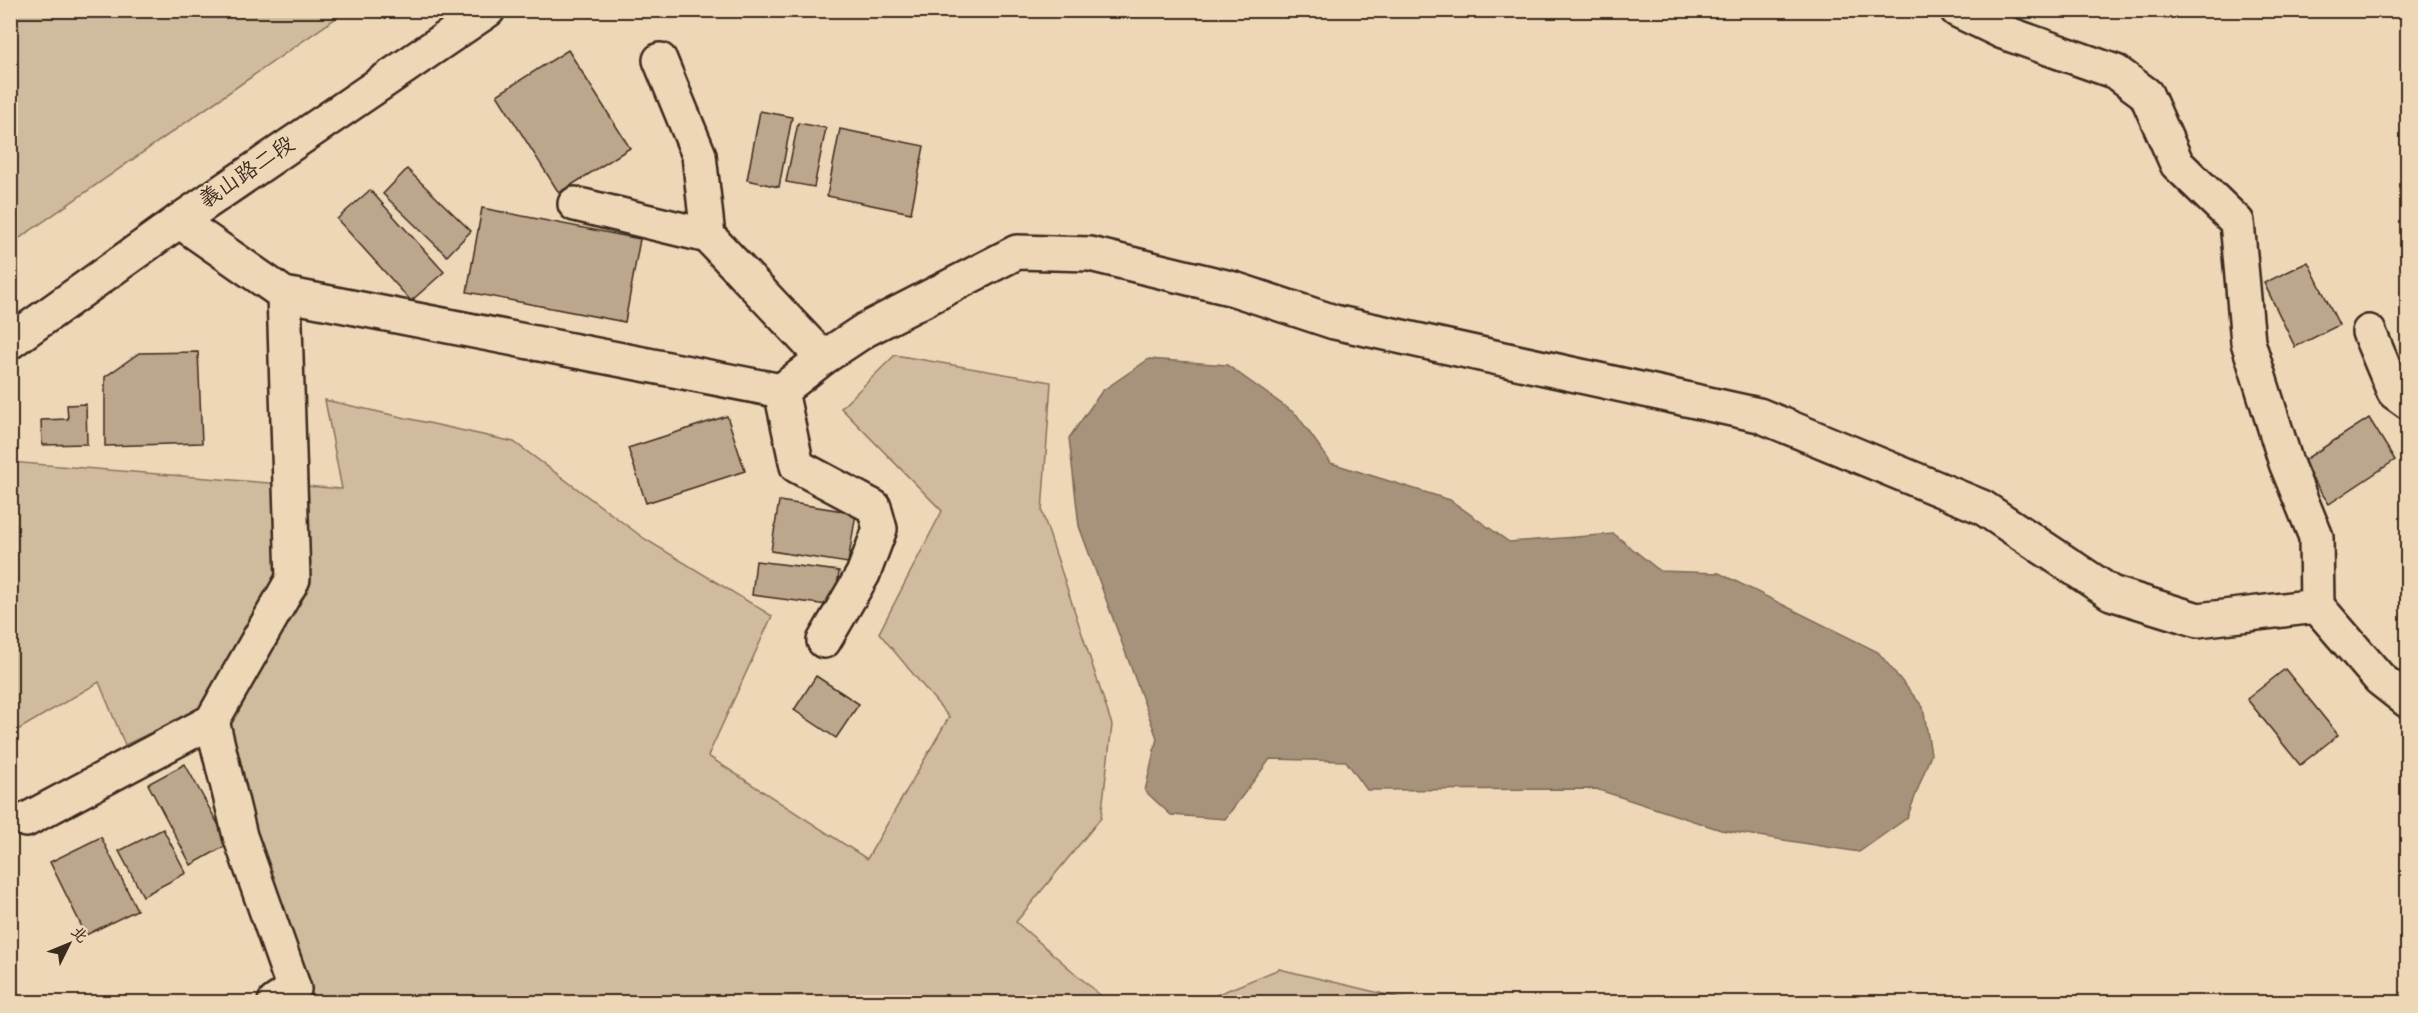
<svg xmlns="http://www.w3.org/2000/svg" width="2418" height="1013" viewBox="0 0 2418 1013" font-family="Dekko,'LXGW WenKai TC',sans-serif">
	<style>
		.green { fill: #d0bb9e; stroke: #86725e; stroke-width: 1.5 }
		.water { fill: #a7937b; stroke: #7c6956; stroke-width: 1.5 }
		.building { fill: #bca68c; stroke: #3b2a1e; stroke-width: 1.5 }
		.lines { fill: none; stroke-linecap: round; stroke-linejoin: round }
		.minor-casing { stroke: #3b2a1e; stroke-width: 38 }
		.minor { stroke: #eed7b7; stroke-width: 33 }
		.labels { text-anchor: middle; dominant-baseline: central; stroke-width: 5; stroke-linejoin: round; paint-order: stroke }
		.street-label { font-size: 22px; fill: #3b2a1e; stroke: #eed7b7 }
	</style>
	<rect width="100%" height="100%" fill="#eed7b7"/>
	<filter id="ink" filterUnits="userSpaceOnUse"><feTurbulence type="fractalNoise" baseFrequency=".0167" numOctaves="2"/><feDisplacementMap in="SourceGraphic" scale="12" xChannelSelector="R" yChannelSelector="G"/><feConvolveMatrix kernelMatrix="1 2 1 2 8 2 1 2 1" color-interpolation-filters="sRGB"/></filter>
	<g filter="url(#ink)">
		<g class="green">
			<polygon points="11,10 346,10 346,11 11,244"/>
			<polygon points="895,355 1051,382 1042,512 1112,725 1101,818 1016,922 1108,1002 305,1002 309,1000 256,854 190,714 125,745 99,682 11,734 10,462 342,489 325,400 514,442 645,539 772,616 708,756 867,859 949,717 879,633 942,511 841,408"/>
			<polygon points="1279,969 1417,1002 1199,1002"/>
		</g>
		<polygon class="water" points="1149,359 1227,365 1297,415 1331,463 1450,500 1509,542 1614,534 1660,571 1719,573 1878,652 1923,707 1931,754 1907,818 1859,852 1721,830 1596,789 1367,790 1346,761 1270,759 1225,819 1171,815 1145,791 1157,738 1079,526 1069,438 1102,391"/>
		<g class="building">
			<polygon points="568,50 630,148 559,193 497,95"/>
			<polygon points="760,111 792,117 779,187 747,180"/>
			<polygon points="798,123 826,128 814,187 786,182"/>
			<polygon points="840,129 924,146 911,213 827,196"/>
			<polygon points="407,169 471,231 447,256 383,194"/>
			<polygon points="370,190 444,272 411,301 337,219"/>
			<polygon points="482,208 640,239 625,322 467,292"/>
			<polygon points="2308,262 2339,325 2295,347 2264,283"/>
			<polygon points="198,352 202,443 105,446 105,377 139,353"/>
			<polygon points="86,404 87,444 42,445 41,420 68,419 67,405"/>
			<polygon points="727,416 745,471 646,503 628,448"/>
			<polygon points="2369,418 2395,460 2329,504 2301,462"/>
			<polygon points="779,501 856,513 848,563 771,551"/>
			<polygon points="756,561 839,571 835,606 752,595"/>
			<polygon points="2285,669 2338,735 2300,765 2247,699"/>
			<polygon points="816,676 859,704 836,738 794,710"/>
			<polygon points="185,764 229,844 191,865 148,784"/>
			<polygon points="163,829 186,873 143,896 119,851"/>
			<polygon points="101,837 137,910 86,935 50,862"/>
		</g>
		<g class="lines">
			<g class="minor-casing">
				<g id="minor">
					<polyline points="1957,10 2003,32 2116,72 2146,94 2177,164 2237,222 2248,342 2286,463 2316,537 2317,606 2380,679 2408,701"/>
					<polyline points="660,60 699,155 708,236 823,358"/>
					<polyline points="575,204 708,236"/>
					<polyline points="179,221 284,294 781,391 823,358 865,330 1017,252 1090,254 1234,289 1334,322 1759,415 1982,507 2111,593 2198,620 2317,606"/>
					<polyline points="2369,332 2394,392 2408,402"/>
					<polyline points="10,342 179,221 488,10"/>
					<polyline points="781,391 797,466 874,507 880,529 863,574 824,641"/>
					<polyline points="212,721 240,836 294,989 275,1002"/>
					<polyline points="26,820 212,721 293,579 284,294"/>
				</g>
			</g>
			<use href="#minor" class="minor"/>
		</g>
	</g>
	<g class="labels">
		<g class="street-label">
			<text transform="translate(248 174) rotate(-34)">義山路二段</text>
		</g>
	</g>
	<rect width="2418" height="1013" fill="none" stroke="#eed7b7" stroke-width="36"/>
	<rect x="18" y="18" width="2382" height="977" fill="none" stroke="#3b2a1e" stroke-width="2" filter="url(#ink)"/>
	<g transform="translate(69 944) rotate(47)" stroke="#eed7b7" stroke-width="4.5" paint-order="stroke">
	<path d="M0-4.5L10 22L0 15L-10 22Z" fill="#3b2a1e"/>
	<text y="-9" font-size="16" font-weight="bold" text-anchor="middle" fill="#3b2a1e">北</text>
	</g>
</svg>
